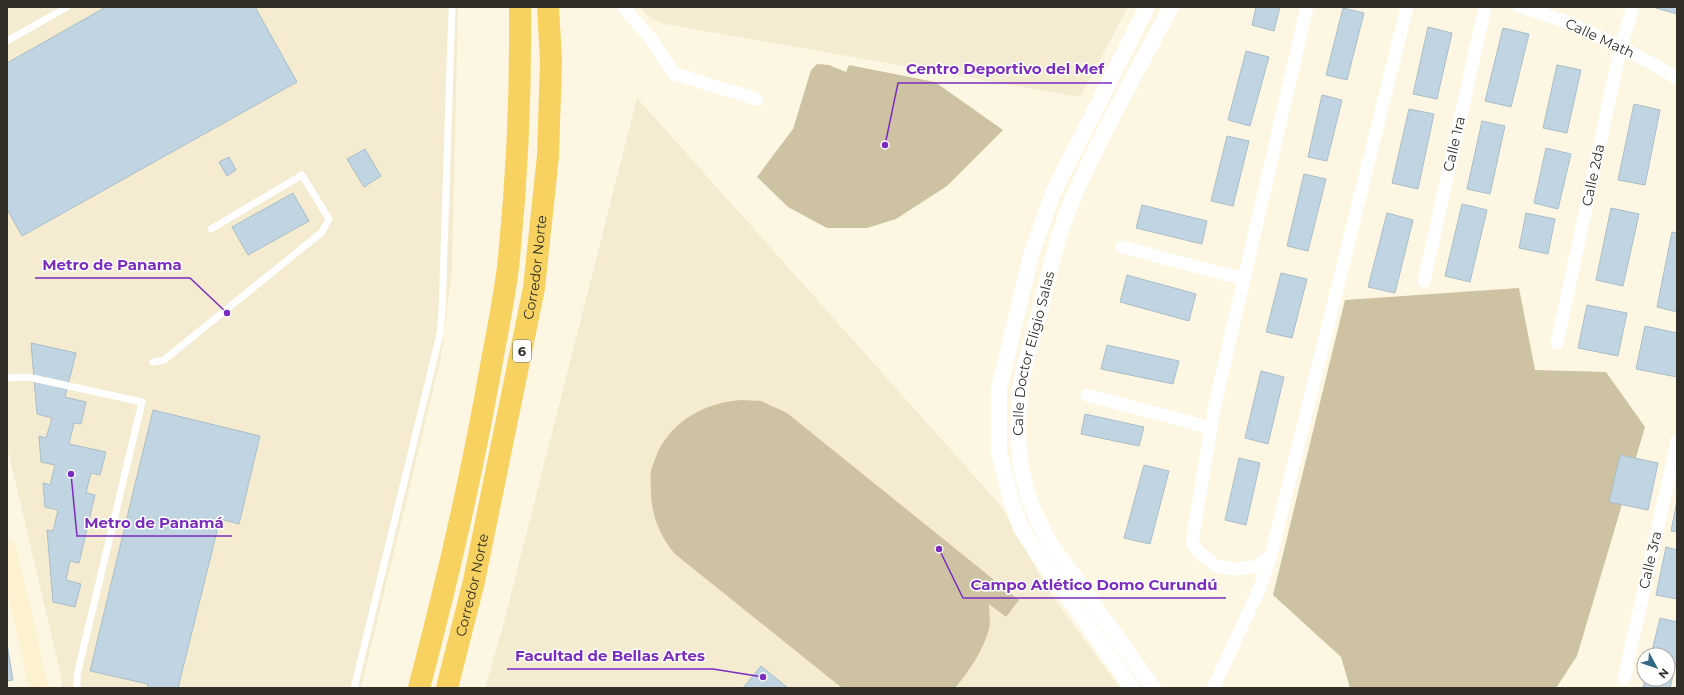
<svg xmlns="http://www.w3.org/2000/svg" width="1684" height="695" viewBox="0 0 1684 695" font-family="Montserrat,sans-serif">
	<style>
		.built { fill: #f4ebd0 }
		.green { fill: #cdc3a2 }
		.building { fill: #c0d5e1; stroke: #a9bec9 }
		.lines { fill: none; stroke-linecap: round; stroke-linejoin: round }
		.service { stroke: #fff; stroke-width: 7 }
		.minor { stroke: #fff; stroke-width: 13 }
		.tertiary { stroke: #fff; stroke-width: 16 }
		.secondary { stroke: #fdf2cf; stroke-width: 19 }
		.motorway { stroke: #f7d260; stroke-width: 22 }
		.labels { text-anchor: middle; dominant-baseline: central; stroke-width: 3; stroke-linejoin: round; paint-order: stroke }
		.shield { fill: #fff; stroke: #6f6d68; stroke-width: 1 }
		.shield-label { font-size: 13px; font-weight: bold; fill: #312f27 }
		.street-label { font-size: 14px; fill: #312f27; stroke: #fff }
		.leader { fill: none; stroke: #7b2cbf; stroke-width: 1.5 }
		.callout-dot { fill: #7b2cbf; stroke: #fff; stroke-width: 1.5 }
		.callout-label { font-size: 15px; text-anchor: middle; font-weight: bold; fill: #7b2cbf; stroke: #fff; stroke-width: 3; stroke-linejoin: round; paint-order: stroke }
	</style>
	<rect width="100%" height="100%" fill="#fdf6e2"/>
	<g class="built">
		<polygon points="7,7 458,7 452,269 441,357 361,688 62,688 61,676 7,446"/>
		<polygon points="640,7 1128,7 1080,97 665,24 651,19"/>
		<polygon points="637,98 1001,506 1051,595 1120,688 485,688 503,626"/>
	</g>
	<g class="green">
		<polygon points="817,64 829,65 846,72 849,65 935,82 1003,130 947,186 896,219 867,228 827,228 788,207 757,177 793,129 811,70"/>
		<polygon points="1519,288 1535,370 1606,372 1645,427 1577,656 1556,688 1350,688 1341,657 1273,595 1345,300"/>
		<path d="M742,400L761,401L787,413L1019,600L1006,617L989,604C989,612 991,621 989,629C983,651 969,671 955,688H842L675,554C659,535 651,514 651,490C651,484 650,477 651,471C652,466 655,460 657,454C672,420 707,402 742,400Z"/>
	</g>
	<g class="building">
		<polygon points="106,7 255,7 297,82 22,236 7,209 7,63"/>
		<polygon points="1256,7 1280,7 1274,31 1252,25"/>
		<polygon points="1657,7 1677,7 1677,14 1656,8"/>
		<polygon points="1343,8 1364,13 1347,80 1326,75"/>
		<polygon points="1428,27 1452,33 1437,99 1413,94"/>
		<polygon points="1503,28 1529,34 1511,107 1485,101"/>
		<polygon points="1246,51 1269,57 1250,126 1228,120"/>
		<polygon points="1557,65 1581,70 1567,133 1543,128"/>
		<polygon points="1322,95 1342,100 1327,161 1308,157"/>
		<polygon points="1634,104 1660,110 1645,185 1618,180"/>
		<polygon points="1409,109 1434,114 1418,189 1392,183"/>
		<polygon points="1482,121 1505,126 1490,194 1467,189"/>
		<polygon points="1227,136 1249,141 1233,206 1211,201"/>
		<polygon points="1546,148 1571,154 1558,209 1534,203"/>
		<polygon points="365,149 381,176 364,187 347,159"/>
		<polygon points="229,157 236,170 227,176 219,162"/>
		<polygon points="1304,174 1326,179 1308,251 1287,246"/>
		<polygon points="293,193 309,221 248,255 232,227"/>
		<polygon points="1462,204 1487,210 1470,282 1445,276"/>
		<polygon points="1142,205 1207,221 1202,244 1136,228"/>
		<polygon points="1611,208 1639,214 1623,286 1596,280"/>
		<polygon points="1387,213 1413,220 1395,293 1368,287"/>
		<polygon points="1526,213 1555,219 1548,254 1519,248"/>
		<polygon points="1672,232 1677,233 1677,312 1657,307"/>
		<polygon points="1281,273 1307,279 1292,338 1266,332"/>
		<polygon points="1127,275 1196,294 1189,321 1120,302"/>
		<polygon points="1587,305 1627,313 1618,356 1578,348"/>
		<polygon points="1645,326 1677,333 1677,377 1636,369"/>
		<polygon points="31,343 76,353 65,397 86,402 81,424 74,423 69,444 106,452 100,475 91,473 86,493 95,495 79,563 70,561 66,580 81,584 75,607 53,602 47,530 53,531 58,510 45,507 43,483 50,485 55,465 41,462 39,436 46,438 52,418 37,414"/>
		<polygon points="1107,345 1179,361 1173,384 1101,369"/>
		<polygon points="1261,371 1284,377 1268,444 1245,438"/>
		<polygon points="153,410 260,436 239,524 220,519 178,688 147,688 148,684 90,671"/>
		<polygon points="1085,414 1144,427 1139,446 1081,434"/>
		<polygon points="1620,455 1658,463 1648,510 1609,502"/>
		<polygon points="1239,458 1260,463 1246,525 1225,520"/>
		<polygon points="1144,465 1169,471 1150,544 1124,538"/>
		<polygon points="1677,501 1677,532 1671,531"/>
		<polygon points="1666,547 1677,550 1677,599 1656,595"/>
		<polygon points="1660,618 1677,622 1677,659 1670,688 1643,688 1645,679 1668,679 1668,655 1651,655"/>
		<polygon points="7,644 13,680 7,681"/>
		<polygon points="761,666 788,688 743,688"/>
	</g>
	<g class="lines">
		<g class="service">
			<polyline points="7,41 67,7"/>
			<polyline points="153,362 164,360 322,232 329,219 302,175 211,229"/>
			<polyline points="7,378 28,377 142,402 77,675 77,688"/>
			<polyline points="354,688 440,334 442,311 452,7"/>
		</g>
		<g class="minor">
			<polyline points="623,7 651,39 674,74 757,99"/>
			<path d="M1520,7C1577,22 1627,49 1677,78"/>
			<polyline points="1122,247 1244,279"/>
			<polyline points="1424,281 1485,7"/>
			<polyline points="1557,343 1621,46 1633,7"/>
			<polyline points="1087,395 1211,428"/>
			<polyline points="1271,555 1255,567 1235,569 1216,566 1199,552 1192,542 1215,404 1307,7"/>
			<polyline points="1624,679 1677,442"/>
			<polyline points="1213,688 1259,590 1271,555 1407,7"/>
		</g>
		<g class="tertiary">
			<polyline points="1132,688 1037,553 1021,528 1011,500 999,452 999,389 1031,255 1054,191 1147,7"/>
			<path id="s1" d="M1153,688L1050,543C1021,494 1014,449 1020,393C1022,369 1031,345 1037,322C1047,282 1057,235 1073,198C1102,132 1138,70 1171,7"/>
		</g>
		<polyline class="secondary" points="7,549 39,688"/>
		<g class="motorway">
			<path d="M419,688C447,582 472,475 491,366C497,333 504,300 508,267C517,181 521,94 520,7"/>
			<path id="s2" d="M447,688L474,581L534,288L548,156L551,61L548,7"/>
		</g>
	</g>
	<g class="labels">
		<rect class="shield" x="513" y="340" width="18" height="22" rx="3"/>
		<g class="shield-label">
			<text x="522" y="351">6</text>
		</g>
		<g class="street-label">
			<text transform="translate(1600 38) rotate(25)">Calle Math</text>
			<text transform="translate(1454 144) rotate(-77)">Calle 1ra</text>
			<text transform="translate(1593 175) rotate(-78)">Calle 2da</text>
			<text stroke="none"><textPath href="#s2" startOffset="430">Corredor Norte</textPath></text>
			<text stroke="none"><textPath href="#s1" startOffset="375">Calle Doctor Eligio Salas</textPath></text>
			<text transform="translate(1650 560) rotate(-77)">Calle 3ra</text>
			<text stroke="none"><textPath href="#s2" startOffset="106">Corredor Norte</textPath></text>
		</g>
	</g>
	<path class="leader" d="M885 145L898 83H1112M227 313L190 278H35M71 474L77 536H232M939 549L963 598H1226M763 677L713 669H507"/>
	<g class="callout-dot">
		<circle cx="885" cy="145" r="4"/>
		<circle cx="227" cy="313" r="4"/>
		<circle cx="71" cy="474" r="4"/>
		<circle cx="939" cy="549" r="4"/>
		<circle cx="763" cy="677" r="4"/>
	</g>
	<g class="callout-label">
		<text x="1005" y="74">Centro Deportivo del Mef</text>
		<text x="112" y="270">Metro de Panama</text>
		<text x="154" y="528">Metro de Panamá</text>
		<text x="1094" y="590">Campo Atlético Domo Curundú</text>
		<text x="610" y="661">Facultad de Bellas Artes</text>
	</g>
	<rect width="1684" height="695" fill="none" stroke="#312f27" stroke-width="16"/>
	<g transform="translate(1656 667) rotate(130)"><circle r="19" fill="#ffffff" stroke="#adaca9"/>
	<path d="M0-3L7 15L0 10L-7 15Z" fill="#326984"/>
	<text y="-6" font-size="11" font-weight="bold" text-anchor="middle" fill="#312f27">N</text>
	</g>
</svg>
